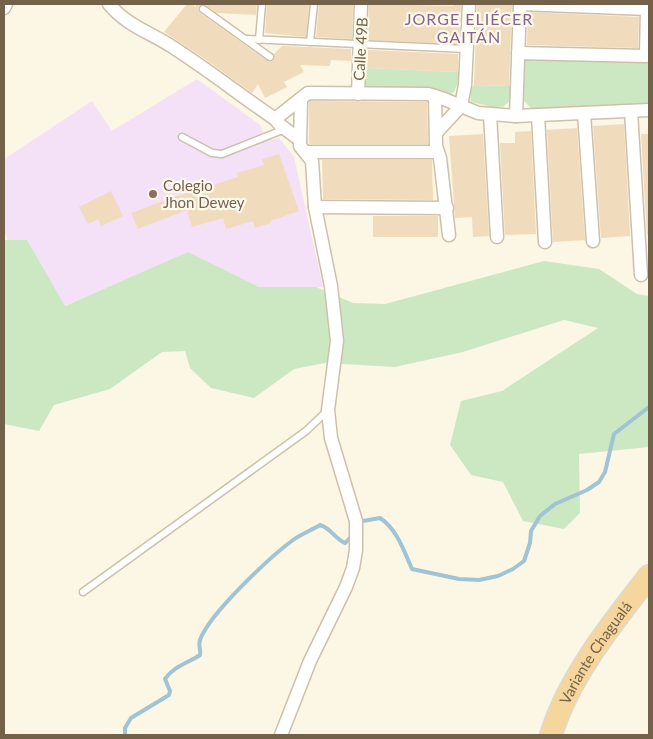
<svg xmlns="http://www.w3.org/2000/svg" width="653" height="739" viewBox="0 0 653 739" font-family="Lato,sans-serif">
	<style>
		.education { fill: #f4e1f8 }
		.green { fill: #cbe8c3 }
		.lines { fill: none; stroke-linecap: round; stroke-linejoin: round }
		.stream { stroke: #a0c3d6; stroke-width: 4 }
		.building { fill: #f0dbbc }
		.service-casing { stroke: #cdc0ab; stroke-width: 9 }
		.minor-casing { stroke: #cdc0ab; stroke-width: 15 }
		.trunk-casing { stroke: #ddd9d4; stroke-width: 24 }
		.service { stroke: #fff; stroke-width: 6 }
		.minor { stroke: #fff; stroke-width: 12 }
		.trunk { stroke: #f6d69d; stroke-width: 21 }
		.education-dot { fill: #8d6e63; stroke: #fefaea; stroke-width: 2 }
		.labels { text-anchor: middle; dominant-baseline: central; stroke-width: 4.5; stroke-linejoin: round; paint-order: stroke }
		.street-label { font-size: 15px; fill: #73614a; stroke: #fefaea }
		.education-label { font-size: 15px; fill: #785e54; stroke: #fefaea; text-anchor: start }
		.neighbourhood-label { font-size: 16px; letter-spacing: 1px; fill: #89628f; stroke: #fefaea }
	</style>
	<rect width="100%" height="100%" fill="#fbf7e4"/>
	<polygon class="education" points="197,79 260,125 267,141 279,138 294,157 323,287 259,287 188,253 36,318 4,230 4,159 92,101 112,131"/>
	<g class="green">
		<polygon points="524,58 649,62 649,104 532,109 522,99"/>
		<polygon points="367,68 459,72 462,73 454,92 448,95 368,88 364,84 363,70"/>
		<polygon points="474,85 511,86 513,91 512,99 503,107 492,107 471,102 470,90"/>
		<polygon points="4,240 27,240 65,306 188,252 259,287 316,287 353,303 385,304 544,261 599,269 637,294 649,296 649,447 579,454 580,513 564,529 523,521 503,482 471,475 450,445 461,401 502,391 598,328 564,320 463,352 395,367 325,363 294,369 254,398 211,388 190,368 185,351 162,352 110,389 54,405 39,431 4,424"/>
	</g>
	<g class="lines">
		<g class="stream">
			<path d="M363,521L380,518C397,529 404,551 412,569L459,579L479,580L498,576L513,569L524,561L530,543L531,531L540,516L555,504L587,490L599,482L605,472L614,434L649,407"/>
			<path d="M125,735V728L131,718L169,695L170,691L165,679C174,666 188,663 200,655C201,649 198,646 200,640C209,614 270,557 293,540C301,534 312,530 320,525C331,528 335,539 345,543L350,538"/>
		</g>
	</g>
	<g class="building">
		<polygon points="187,4 192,4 196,7 196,4 257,4 256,15 217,13 204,4 199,6 198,9 200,13 269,62 274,60 274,54 282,46 351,49 351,61 331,60 330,66 300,65 304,72 284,82 287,87 265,98 258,84 252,93 202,57 164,32"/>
		<polygon points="267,4 309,4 306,37 265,33"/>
		<polygon points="319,4 353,4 352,39 316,37"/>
		<polygon points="369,4 454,6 454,4 461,4 459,44 368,40"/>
		<polygon points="477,4 512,4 509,86 474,85"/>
		<polygon points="528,12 639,17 638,48 527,45"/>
		<polygon points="368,50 458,54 458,72 367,68"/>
		<polygon points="310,101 427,102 428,144 309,144 309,102"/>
		<polygon points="624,124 630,236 601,238 593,126"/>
		<polygon points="577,128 585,240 553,242 547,130"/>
		<polygon points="531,131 536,234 505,235 500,143 515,143 515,132"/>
		<polygon points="483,134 489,236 473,237 472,217 455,218 449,136"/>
		<polygon points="641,134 649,134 649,235 647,235"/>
		<polygon points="279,154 299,211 270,221 271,223 255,228 253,221 226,229 223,218 192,227 187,210 138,229 131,213 171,198 238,177 237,173 264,165 262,159"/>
		<polygon points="322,160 432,160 433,200 323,199"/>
		<polygon points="111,191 123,216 101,226 98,219 88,224 79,207"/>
		<rect x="373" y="216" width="65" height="21"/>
	</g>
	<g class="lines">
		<g class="service-casing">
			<g id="service">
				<polyline points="203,9 270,57"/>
				<polyline points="246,39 467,49"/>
				<polyline points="259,40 262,4"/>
				<polyline points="310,42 314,4"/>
				<polyline points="182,137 212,153 222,154 285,129"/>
				<polyline points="83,592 306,431 327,411"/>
			</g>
		</g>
		<g class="minor-casing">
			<g id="minor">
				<path d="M109,4C126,25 149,32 171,46C207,69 240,95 275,119L280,125L300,140"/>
				<polyline points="4,8 6,4"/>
				<polyline points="518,53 646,56 647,9 520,4"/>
				<polyline points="358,94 361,4"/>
				<polyline points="435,96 436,146 440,158 449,235"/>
				<polyline points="631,111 641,275"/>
				<polyline points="584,113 593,241"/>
				<polyline points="490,114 497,237"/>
				<polyline points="538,115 545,242"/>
				<polyline points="516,116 520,4"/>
				<polyline points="275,119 308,93 428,94 444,99 478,113 516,116 649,110"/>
				<polyline points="436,133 461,106 465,85 469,4"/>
				<polyline points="305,152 438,152"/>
				<polyline points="315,207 447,208"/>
				<polyline points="281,735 310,661 346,587 353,568 356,550 356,521 331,438 328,410 337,341 331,286 315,207 312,161 300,146 301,100"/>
			</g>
		</g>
		<g class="trunk-casing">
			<g id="trunk">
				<path id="s1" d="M551,735C568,678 613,622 649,576"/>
			</g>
		</g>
		<use href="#service" class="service"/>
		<use href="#minor" class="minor"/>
		<use href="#trunk" class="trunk"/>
	</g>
	<circle class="education-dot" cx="153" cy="194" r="5"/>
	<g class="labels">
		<g class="street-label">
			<text transform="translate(360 49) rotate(-87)">Calle 49B</text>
			<text stroke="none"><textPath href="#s1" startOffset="94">Variante Chagualá</textPath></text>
		</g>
		<g class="education-label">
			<text x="163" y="185">Colegio<tspan x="163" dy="17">Jhon Dewey</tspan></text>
		</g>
		<g class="neighbourhood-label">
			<text x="469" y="18">JORGE ELIÉCER<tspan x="469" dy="18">GAITÁN</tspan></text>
		</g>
	</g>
	<rect width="653" height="739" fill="none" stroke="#73614a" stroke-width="10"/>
</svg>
